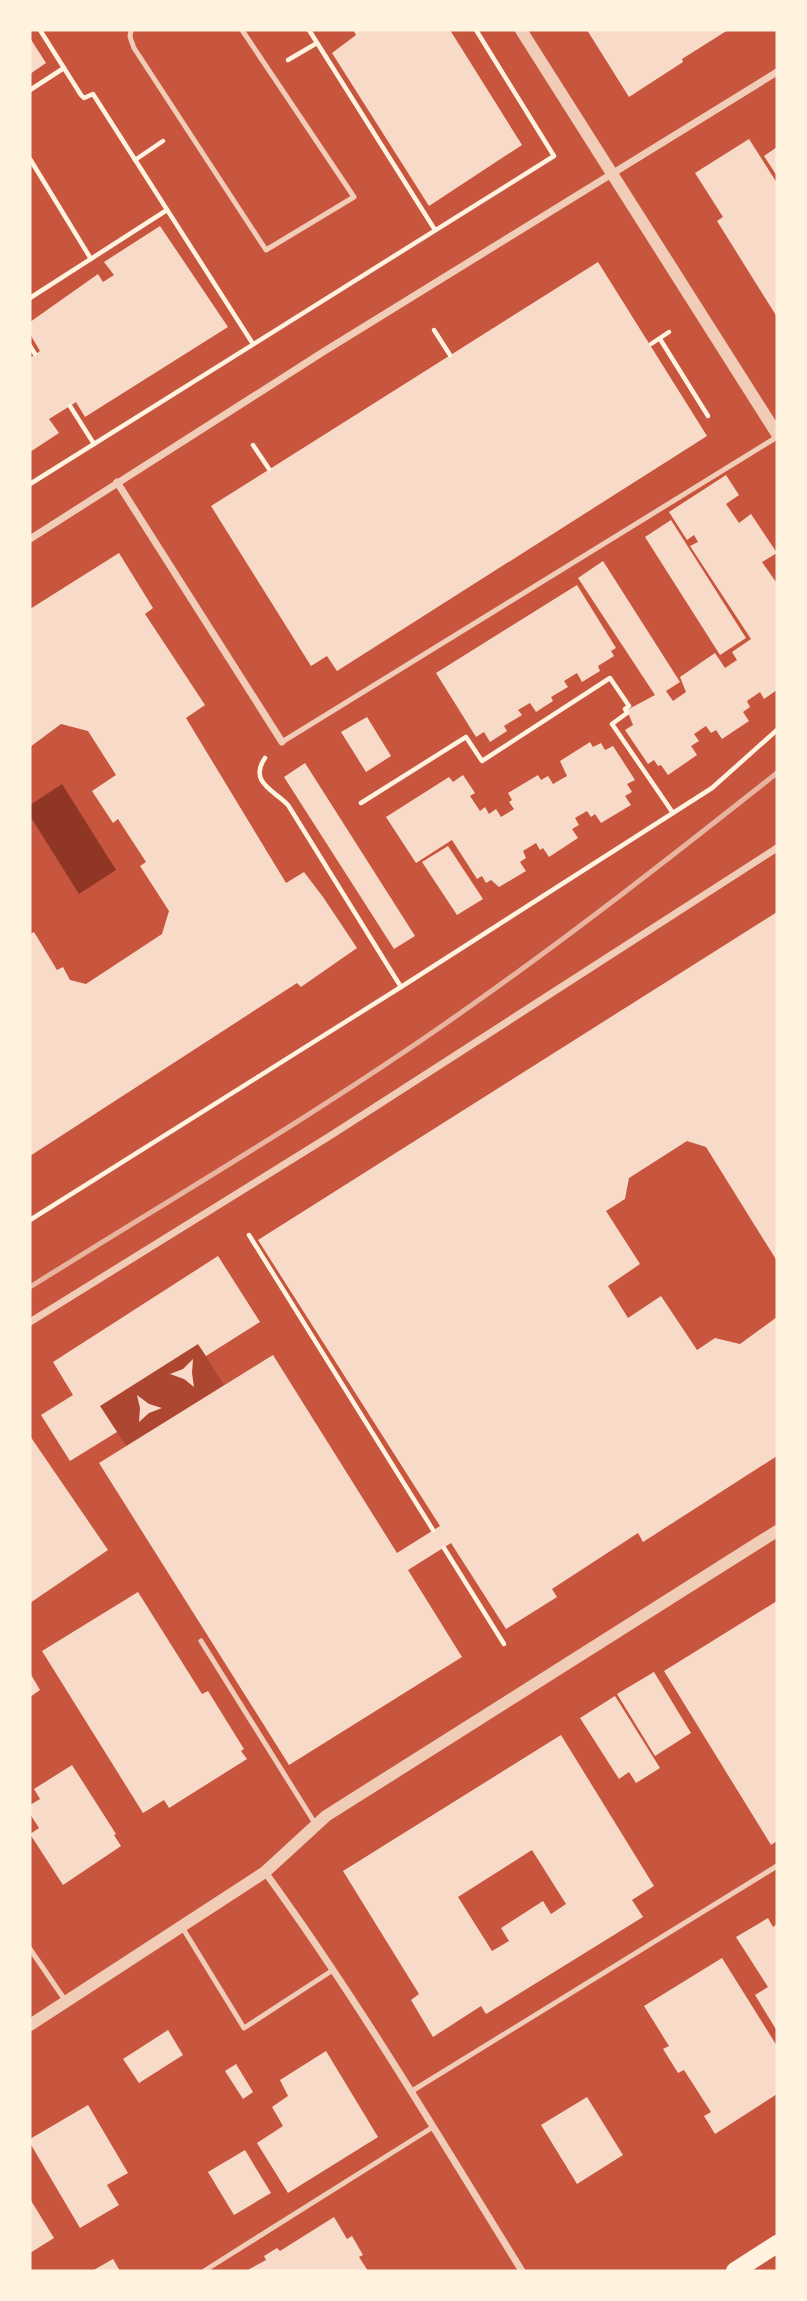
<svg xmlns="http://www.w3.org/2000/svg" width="807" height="2301" viewBox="0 0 807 2301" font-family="Cabin,sans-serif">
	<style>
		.green { fill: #ae4732 }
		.water { fill: #8f3625 }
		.building { fill: #f7dbc8; fill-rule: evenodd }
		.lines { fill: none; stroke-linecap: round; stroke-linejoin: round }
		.path { stroke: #fff3e0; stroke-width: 4.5 }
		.service { stroke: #f1ccb7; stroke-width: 5 }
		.minor { stroke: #f1ccb7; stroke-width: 7 }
		.tertiary { stroke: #f1ccb7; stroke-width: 12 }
		.primary { stroke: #fff3e0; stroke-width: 18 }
		.rail { stroke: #e9b49f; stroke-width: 5 }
	</style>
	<rect width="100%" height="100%" fill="#c8553d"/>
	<polygon class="green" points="198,1344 224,1385 127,1447 100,1406"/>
	<polygon class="water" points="62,784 116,870 79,894 30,816 30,805"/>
	<g class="building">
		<polygon points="353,30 450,30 522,145 429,206 332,53 356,35"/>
		<polygon points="587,30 728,30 682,59 683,62 629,97"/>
		<polygon points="30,38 46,63 30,74"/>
		<polygon points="749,139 777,183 777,317 717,221 723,217 695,173"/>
		<polygon points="777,147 777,176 764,156"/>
		<polygon points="160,226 228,327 85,417 76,402 70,406 49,419 59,433 30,452 30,358 40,351 30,334 30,322 98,274 103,282 114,275 104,262"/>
		<polygon points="598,262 707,436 337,671 327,656 311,666 211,506"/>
		<polygon points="726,475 739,495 726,504 739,523 751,514 777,553 762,562 776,582 777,581 777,690 764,699 760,692 747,701 750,707 743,712 749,721 722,739 716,730 711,733 706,726 694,734 699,741 691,746 697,755 668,775 661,765 658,766 654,760 648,764 625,730 633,725 627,710 655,695 578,578 603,561 680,682 666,691 673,701 686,692 680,677 715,653 725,668 737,660 732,652 751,639 690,546 698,542 694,535 687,540 669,512"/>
		<polygon points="671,520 746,638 720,655 645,537"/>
		<polygon points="119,553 153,608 145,614 205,705 186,718 286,883 304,872 323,897 357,948 301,987 297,983 30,1156 30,934 34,932 57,970 63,967 70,980 86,984 162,934 169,911 140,866 146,862 118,819 113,823 92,791 116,775 88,731 61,724 30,747 30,609"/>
		<polygon points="577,585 616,648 611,651 614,656 598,666 600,671 582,682 577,673 564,681 568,687 551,697 553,701 536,712 530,703 518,710 522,715 504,726 507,731 490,742 484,732 476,737 436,673"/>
		<polygon points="367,717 391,756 366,772 341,732"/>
		<polygon points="590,742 593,747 601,743 605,750 613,746 635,780 627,784 632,792 625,796 631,805 601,823 595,814 591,817 587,811 575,818 579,825 572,829 578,838 549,857 543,848 540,850 536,843 523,851 526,858 520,862 526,871 499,887 491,880 486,883 482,876 477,879 452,840 416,863 386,817 449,777 453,782 463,775 475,793 470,796 480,811 485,807 489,814 496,809 501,817 514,809 509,802 512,800 508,793 538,775 541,780 548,776 553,784 567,776 560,761"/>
		<polygon points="305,763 415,936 394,949 284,777"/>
		<polygon points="448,846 483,899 457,915 422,862"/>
		<polygon points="777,912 777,1261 706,1147 687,1141 629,1178 625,1199 606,1211 640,1264 608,1286 628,1318 661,1296 697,1350 715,1338 740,1344 777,1317 777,1456 643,1542 638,1533 552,1589 557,1597 506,1629 451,1543 408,1570 462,1657 289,1765 99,1463 273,1355 397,1553 440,1526 258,1240"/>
		<polygon points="218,1256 260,1322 206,1356 198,1344 100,1406 117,1432 70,1461 41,1415 73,1395 53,1362"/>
		<polygon points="193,1359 192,1373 194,1387 184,1379 170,1374 183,1369"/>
		<polygon points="137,1395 149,1404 162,1408 149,1413 139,1422 140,1408"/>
		<polygon points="30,1436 108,1550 30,1603"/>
		<polygon points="138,1592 202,1694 208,1691 244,1749 241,1751 247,1759 169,1808 164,1800 143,1813 42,1651"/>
		<polygon points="777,1601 777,1841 771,1845 664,1671"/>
		<polygon points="654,1672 691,1733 655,1756 617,1694"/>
		<polygon points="30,1673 40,1690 30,1697"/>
		<polygon points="615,1696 660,1768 636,1783 629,1772 619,1779 580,1718"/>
		<path d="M561,1735L654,1886L632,1900L643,1917L486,2014L481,2006L433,2037L411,2000L419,1994L343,1871ZM532,1850L566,1904L551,1914L543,1901L501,1928L509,1941L492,1951L458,1897Z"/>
		<polygon points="72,1765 116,1834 114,1835 121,1846 63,1885 30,1834 39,1828 30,1814 30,1805 40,1799 34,1789"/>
		<polygon points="768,1918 773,1927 777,1924 777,2031 755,1995 768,1987 736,1937"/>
		<polygon points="722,1958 777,2046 777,2094 715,2134 704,2116 711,2112 684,2070 678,2073 663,2049 669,2046 644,2006"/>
		<polygon points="168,2030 183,2055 139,2083 123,2059"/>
		<polygon points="326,2051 378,2137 288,2193 257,2143 283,2126 272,2107 288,2096 280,2080"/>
		<polygon points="236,2064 253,2092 243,2099 225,2071"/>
		<polygon points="587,2097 623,2155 577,2184 541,2125"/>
		<polygon points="88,2105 128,2173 107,2185 119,2205 80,2228 30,2143 30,2139"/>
		<polygon points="245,2150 271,2193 234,2215 208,2172"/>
		<polygon points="30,2199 54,2238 30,2253"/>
		<polygon points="334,2217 347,2239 352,2236 363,2255 359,2257 368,2271 246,2271 266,2260 264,2256 277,2248 280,2251"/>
		<polygon points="113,2259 120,2271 92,2271"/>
	</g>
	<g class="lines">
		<g class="path">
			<polyline points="40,30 81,95 84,98 93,94 253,344"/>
			<polyline points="309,30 435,230"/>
			<polyline points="288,60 317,43"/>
			<polyline points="30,90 64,68"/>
			<polyline points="30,159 91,259"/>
			<polyline points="135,160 163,141"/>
			<polyline points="30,298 167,210"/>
			<polyline points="434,330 450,355"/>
			<polyline points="660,339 708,416"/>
			<polyline points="651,344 669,332"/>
			<polyline points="30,346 35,354"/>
			<polyline points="70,406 94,444"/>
			<polyline points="253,445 269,469"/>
			<polyline points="30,484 554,156 476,30"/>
			<path d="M265,758C248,782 275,791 288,805L401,987"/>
			<polyline points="361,803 466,737 482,761 610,678 629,706 625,709 627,713 612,724 673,813"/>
			<polyline points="30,1220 401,987 712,788 777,730"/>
			<polyline points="249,1235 433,1530"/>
			<polyline points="444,1548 504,1644"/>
		</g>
		<g class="service">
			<polyline points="131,30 130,37 134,48 266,250 354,197 242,30"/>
			<polyline points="282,742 777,437"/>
			<polyline points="201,1641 316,1825"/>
			<polyline points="182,1927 244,2028 333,1970"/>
			<polyline points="30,1949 65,2000"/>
			<polyline points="412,2091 777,1866"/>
			<polyline points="204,2271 433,2127"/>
		</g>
		<g class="minor">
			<polyline points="117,482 282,742"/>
			<polyline points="30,539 323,352 777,72"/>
			<polyline points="30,1322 333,1134 777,848"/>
			<path d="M265,1872C358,2000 439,2137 522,2271"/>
		</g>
		<g class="tertiary">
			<polyline points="521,30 777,434"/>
			<polyline points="30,2025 265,1872 326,1816 777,1531"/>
		</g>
		<polyline class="primary" points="735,2271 777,2244"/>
		<path class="rail" d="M30,1287C177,1195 327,1108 469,1007C574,933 676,853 777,773"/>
	</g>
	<rect width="807" height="2301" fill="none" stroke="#fff3e0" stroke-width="63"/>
</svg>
